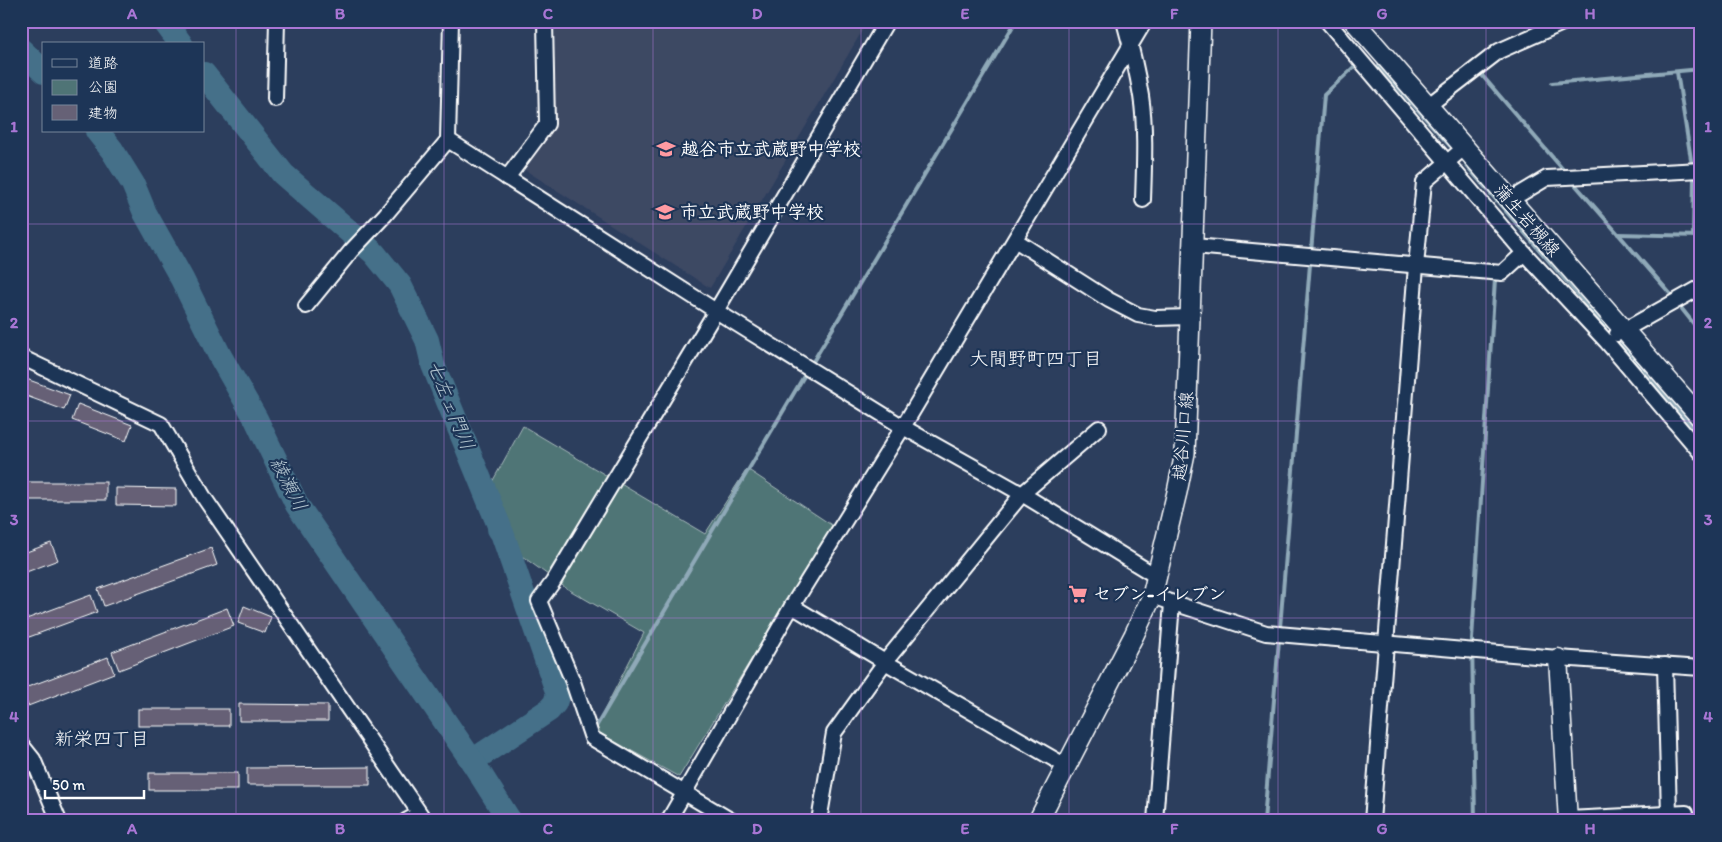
<svg xmlns="http://www.w3.org/2000/svg" width="1722" height="842" viewBox="0 0 1722 842" font-family="Itim,'Klee One',sans-serif">
	<style>
		.built { fill: #3d4864 }
		.green { fill: #4f7476; stroke: #a7baba }
		.lines { fill: none; stroke-linecap: round; stroke-linejoin: round }
		.stream { stroke: #8fa9b8; stroke-width: 4 }
		.river { stroke: #447089; stroke-width: 24 }
		.building { fill: #666176; stroke: #fff }
		.minor-casing { stroke: #fff; stroke-width: 18 }
		.tertiary-casing { stroke: #fff; stroke-width: 21 }
		.secondary-casing { stroke: #fff; stroke-width: 22 }
		.minor { stroke: #1d3557; stroke-width: 14 }
		.tertiary { stroke: #1d3557; stroke-width: 18 }
		.secondary { stroke: #1d3557; stroke-width: 19 }
		.grid { fill: none; stroke: #a976d5; stroke-width: 1; stroke-opacity: 0.55 }
		.labels { text-anchor: middle; dominant-baseline: central; stroke-width: 4.5; stroke-linejoin: round; paint-order: stroke }
		.poi-label { font-size: 18px; font-weight: bold; fill: #fff; stroke: #1d3557; text-anchor: start }
		.street-label { font-size: 18px; fill: #fff; stroke: #1d3557 }
		.neighbourhood-label { font-size: 19px; fill: #fff; stroke: #1d3557 }
		.water-label { font-size: 19px; font-style: italic; fill: #b4c6d0; stroke: #1d3557 }
		.neatline { fill: none; stroke: #a976d5; stroke-width: 2 }
		.grid-label { font-size: 16px; text-anchor: middle; font-weight: bold; fill: #a976d5 }
	</style>
	<rect width="100%" height="100%" fill="#2c3e5d"/>
	<filter id="ink" filterUnits="userSpaceOnUse"><feTurbulence type="fractalNoise" baseFrequency=".02" numOctaves="2"/><feDisplacementMap in="SourceGraphic" scale="10" xChannelSelector="R" yChannelSelector="G"/><feConvolveMatrix kernelMatrix="1 2 1 2 8 2 1 2 1" color-interpolation-filters="sRGB"/></filter>
	<g filter="url(#ink)">
		<polygon class="built" points="555,21 868,21 710,288 525,170 554,128"/>
		<polygon class="green" points="523,426 705,534 747,469 833,526 679,777 594,730 644,633 566,588 519,554 491,484"/>
		<g class="lines">
			<g class="stream">
				<polyline points="1379,66 1450,146"/>
				<polyline points="1677,72 1694,178 1693,236"/>
				<polyline points="1480,73 1566,173"/>
				<polyline points="1552,83 1701,69"/>
				<polyline points="1466,165 1606,327"/>
				<polyline points="1572,181 1674,298"/>
				<polyline points="1618,234 1701,236"/>
				<polyline points="1678,304 1701,333"/>
				<polyline points="1621,344 1701,436"/>
				<polyline points="811,365 1016,21"/>
				<polyline points="594,730 807,371"/>
				<polyline points="1264,821 1324,95 1356,65"/>
				<polyline points="1475,821 1472,639 1495,279"/>
			</g>
			<g class="river">
				<polyline points="164,21 181,44"/>
				<polyline points="21,50 44,72"/>
				<polyline points="204,74 283,174 374,253 400,285 427,340 433,365 500,528 499,529 502,533 558,694 555,703 549,710 472,761"/>
				<polyline points="97,131 112,150 133,184 145,213 182,279 220,356 256,419 297,505 472,761 510,821"/>
			</g>
		</g>
		<g class="building">
			<polygon points="21,377 70,395 64,410 21,394"/>
			<polygon points="78,404 132,425 126,441 72,420"/>
			<rect x="21" y="482" width="85" height="18"/>
			<polygon points="116,488 176,489 176,506 116,505"/>
			<polygon points="51,543 58,560 21,574 21,554"/>
			<polygon points="211,548 217,565 104,606 98,589"/>
			<polygon points="91,595 97,612 21,640 21,621"/>
			<polygon points="244,606 271,617 265,633 238,623"/>
			<polygon points="227,608 234,626 119,670 112,652"/>
			<polygon points="108,657 114,673 28,706 22,689"/>
			<polygon points="239,704 328,705 328,721 239,721"/>
			<rect x="138" y="709" width="91" height="17"/>
			<polygon points="370,767 370,785 247,785 247,768"/>
			<rect x="149" y="773" width="89" height="17"/>
		</g>
		<g class="lines">
			<g class="minor-casing">
				<g id="minor">
					<path d="M1124,21C1131,46 1137,71 1141,96C1146,128 1144,168 1143,200"/>
					<polyline points="1327,21 1524,253 1606,341 1701,453"/>
					<polyline points="275,99 277,21"/>
					<polyline points="1429,105 1499,51 1567,21"/>
					<polyline points="448,140 716,311 903,427 1022,494 1156,576"/>
					<polyline points="507,178 547,124 545,21"/>
					<polyline points="1510,200 1547,178 1701,170"/>
					<polyline points="1015,240 1109,300 1138,315 1155,318 1190,317"/>
					<polyline points="1194,246 1502,273 1524,253"/>
					<polyline points="306,306 351,251 385,215 448,140 451,21"/>
					<polyline points="1617,334 1701,287"/>
					<polyline points="21,357 161,424 205,499 425,821"/>
					<polyline points="1152,596 1266,633 1558,658 1701,668"/>
					<polyline points="792,606 885,662 1066,766"/>
					<polyline points="1665,665 1669,814"/>
					<polyline points="21,744 33,759 59,821"/>
					<polyline points="1568,819 1686,813"/>
					<polyline points="406,821 419,814"/>
					<polyline points="668,821 792,606 903,427 1145,21"/>
					<polyline points="732,821 592,738 573,682 539,601 553,582 716,311 887,21"/>
					<polyline points="819,821 834,733 885,662 1022,494 1099,428"/>
					<polyline points="1155,821 1172,603"/>
					<polyline points="1372,821 1416,266 1424,182 1465,147"/>
				</g>
			</g>
			<g class="tertiary-casing">
				<polyline id="tertiary" points="1558,658 1568,821"/>
			</g>
			<g class="secondary-casing">
				<g id="secondary">
					<polyline points="1354,21 1701,418"/>
					<polyline points="1038,821 1134,635 1152,596 1177,492 1185,453 1201,21"/>
				</g>
			</g>
			<use href="#minor" class="minor"/>
			<use href="#tertiary" class="tertiary"/>
			<use href="#secondary" class="secondary"/>
		</g>
	</g>
	<path class="grid" d="M236,21V821M444,21V821M653,21V821M861,21V821M1069,21V821M1278,21V821M1486,21V821M21,224H1701M21,421H1701M21,618H1701"/>
	<defs>
		<g id="school-bare" transform="scale(1.5)"><path d="M0-5L7-2L0 1L-7-2ZM-4 1L0 2.5L4 1V4Q0 6-4 4Z" fill="#ff9aa2" stroke="#1d3557" stroke-width="2.5" paint-order="stroke"/></g>
		<g id="supermarket-bare" transform="scale(1.5)"><path d="M-6-5.5h2.5l.6 2H6L4.5 2H-2.5L-4.4-4H-6ZM-1.5 3.2a1.3 1.3 0 1 0 .1 0ZM3 3.2a1.3 1.3 0 1 0 .1 0Z" fill="#ff9aa2" stroke="#1d3557" stroke-width="2.5" paint-order="stroke"/></g>
	</defs>
	<g fill-rule="evenodd">
		<use href="#school-bare" x="666" y="149"/>
		<use href="#school-bare" x="665" y="212"/>
		<use href="#supermarket-bare" x="1078" y="594"/>
	</g>
	<g class="labels">
		<g class="poi-label">
			<text x="681" y="149">越谷市立武蔵野中学校</text>
			<text x="680" y="212">市立武蔵野中学校</text>
			<text x="1093" y="594">セブン-イレブン</text>
		</g>
		<g class="street-label">
			<text transform="translate(1527 220) rotate(49)">蒲生岩槻線</text>
			<text transform="translate(1183 436) rotate(-85)">越谷川口線</text>
		</g>
		<g class="neighbourhood-label">
			<text x="1036" y="358">大間野町四丁目</text>
			<text x="102" y="738">新栄四丁目</text>
		</g>
		<g class="water-label">
			<text transform="translate(451 405) rotate(68)">七左ェ門川</text>
			<text transform="translate(289 484) rotate(63)">綾瀬川</text>
		</g>
	</g>
	<rect width="1722" height="842" fill="none" stroke="#1d3557" stroke-width="55"/>
	<rect x="42" y="42" width="162" height="90" fill="#1d3557" stroke="#77869a"/>
	<rect x="52" y="59" width="25" height="8" fill="#1d3557" stroke="#77869a"/>
	<text x="88" y="68" font-size="15" fill="#ffffff">道路</text>
	<rect x="52" y="80" width="25" height="15" fill="#4f7476" stroke="#77869a"/>
	<text x="88" y="92" font-size="15" fill="#ffffff">公園</text>
	<rect x="52" y="105" width="25" height="15" fill="#666176" stroke="#77869a"/>
	<text x="88" y="118" font-size="15" fill="#ffffff">建物</text>
	<path d="M45 790v8h99v-8" fill="none" stroke="#ffffff" stroke-width="2.5"/>
	<text x="52" y="790" font-size="15" fill="#ffffff" stroke="#1d3557" stroke-width="4" paint-order="stroke">50 m</text>
	<rect x="28" y="28" width="1666" height="786" class="neatline"/>
	<g class="grid-label">
		<text x="132" y="19">A</text>
		<text x="340" y="19">B</text>
		<text x="548" y="19">C</text>
		<text x="757" y="19">D</text>
		<text x="965" y="19">E</text>
		<text x="1174" y="19">F</text>
		<text x="1382" y="19">G</text>
		<text x="1590" y="19">H</text>
		<text x="14" y="132">1</text>
		<text x="1708" y="132">1</text>
		<text x="14" y="328">2</text>
		<text x="1708" y="328">2</text>
		<text x="14" y="525">3</text>
		<text x="1708" y="525">3</text>
		<text x="14" y="722">4</text>
		<text x="1708" y="722">4</text>
		<text x="132" y="834">A</text>
		<text x="340" y="834">B</text>
		<text x="548" y="834">C</text>
		<text x="757" y="834">D</text>
		<text x="965" y="834">E</text>
		<text x="1174" y="834">F</text>
		<text x="1382" y="834">G</text>
		<text x="1590" y="834">H</text>
	</g>
</svg>
